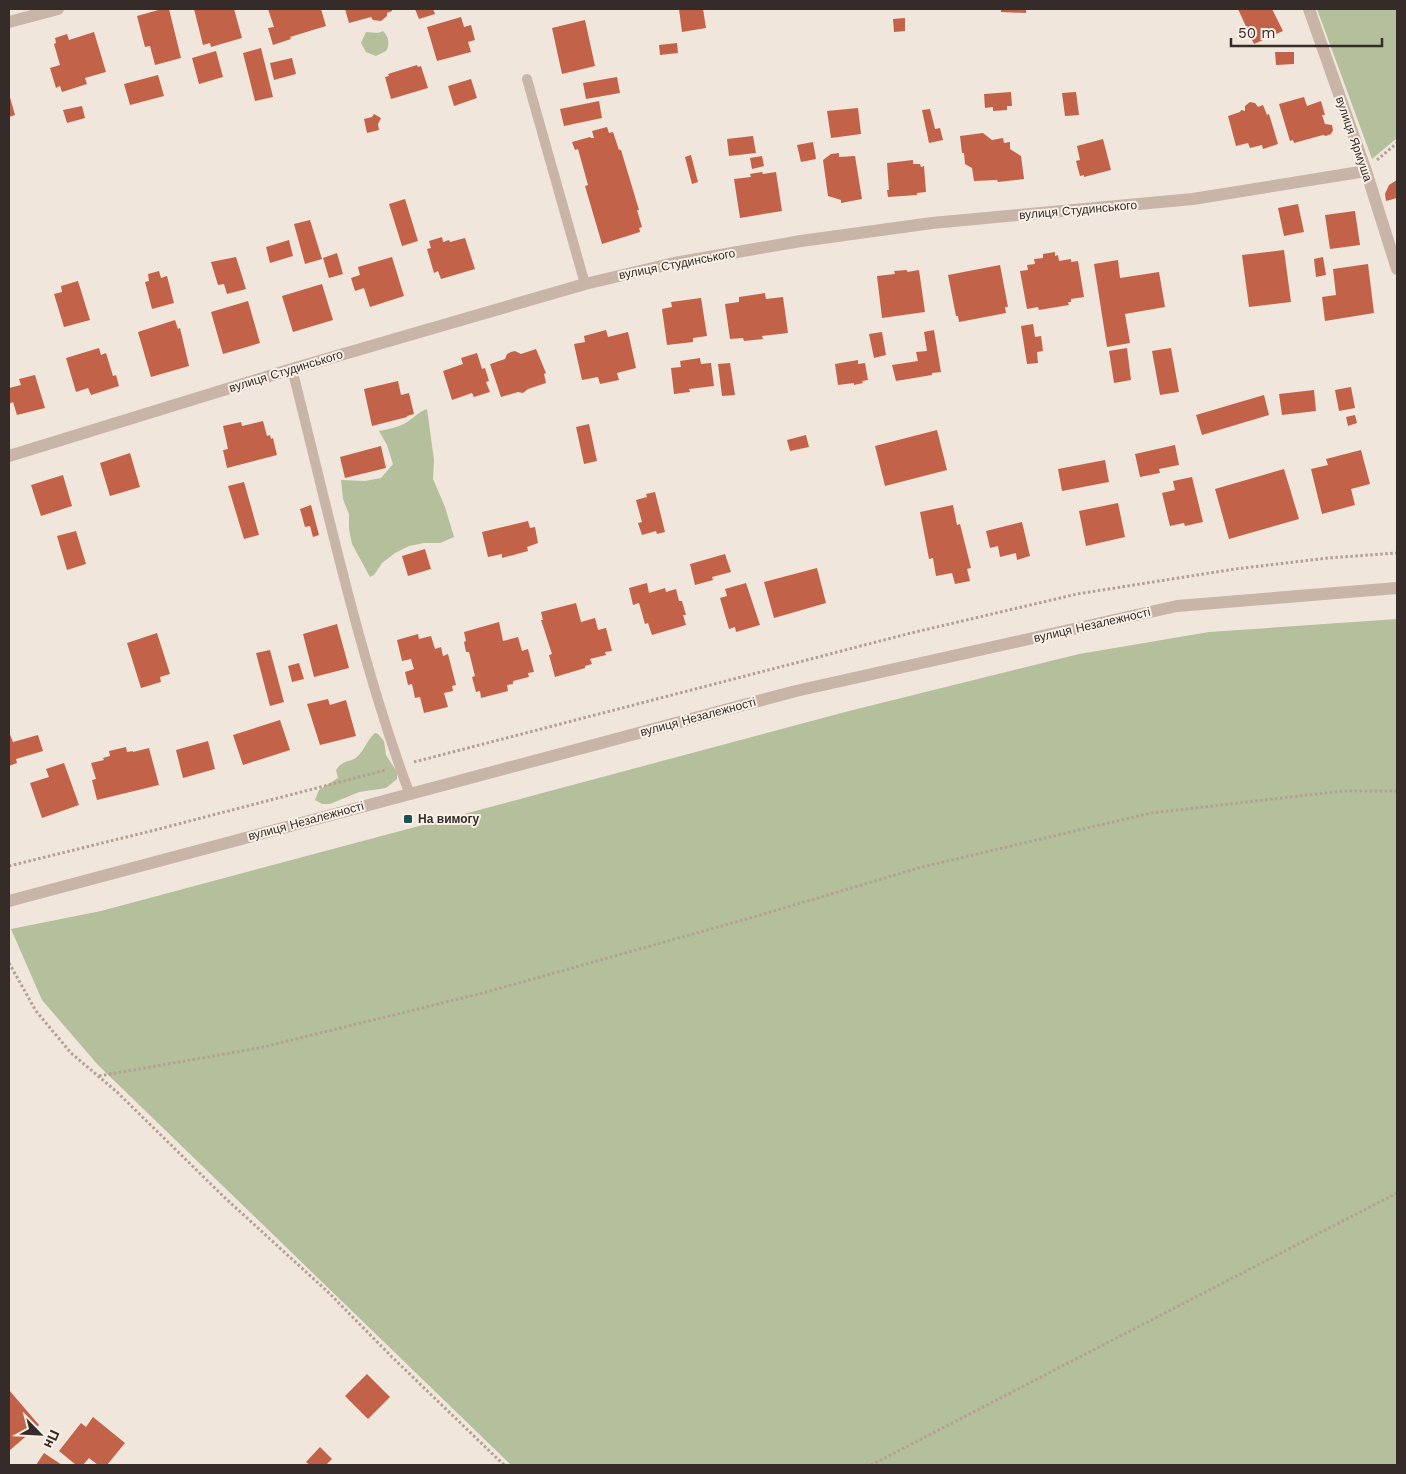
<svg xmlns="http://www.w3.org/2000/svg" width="1406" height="1474" viewBox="0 0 1406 1474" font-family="'Work Sans',sans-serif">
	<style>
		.green { fill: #b4bf9b }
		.building { fill: #c26248 }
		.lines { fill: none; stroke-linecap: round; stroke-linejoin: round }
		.path { stroke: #b49f92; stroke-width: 3; stroke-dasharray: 2.5 2.5; stroke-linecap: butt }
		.service { stroke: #c8b5a7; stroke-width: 10 }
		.minor { stroke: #c8b5a7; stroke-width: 12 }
		.tertiary { stroke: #c8b5a7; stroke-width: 12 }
		.poi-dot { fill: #1e5355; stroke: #f9f0e7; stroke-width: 2 }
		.labels { text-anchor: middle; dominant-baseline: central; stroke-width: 4; stroke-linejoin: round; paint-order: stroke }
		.street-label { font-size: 12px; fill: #352b28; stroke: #f9f0e7 }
		.poi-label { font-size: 12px; font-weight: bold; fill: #352b28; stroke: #f9f0e7; text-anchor: start }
	</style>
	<rect width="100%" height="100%" fill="#f1e6db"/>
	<g class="green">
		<polygon points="1317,9 1397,9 1397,138 1372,159"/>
		<path d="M383,31C389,37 390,44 386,51L376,56L366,52L361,43L366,32L378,33Z"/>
		<path d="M427,409L434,460L433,479L445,507L454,537L440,543H424L409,546L395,553L382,563L374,575L370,577L352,544L349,529V514L343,499L341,480L365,481L381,478L393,464L387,445L379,431C389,429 401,427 410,420C416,416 420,411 427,409Z"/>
		<polygon points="1397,619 1397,1465 511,1465 98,1065 42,1000 11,929 101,911 849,711 1079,654 1209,632"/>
		<path d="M375,733L378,734L384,741L386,755L397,772V779L386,788L359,792L330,804H322L315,800L319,790L338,778L336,770C344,759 349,763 357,757C364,751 367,740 375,733Z"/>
	</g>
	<g class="building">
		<polygon points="162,9 169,9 181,58 155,65 150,46 145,47 137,16"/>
		<polygon points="194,9 234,9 242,38 211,47 210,43 203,45"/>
		<polygon points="268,9 321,9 326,26 290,37 291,39 273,45 268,28 274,27"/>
		<polygon points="345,9 392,9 392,11 387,13 387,16 381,21 373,20 371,17 349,23"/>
		<polygon points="415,9 433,9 435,14 419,19"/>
		<polygon points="679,9 703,9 706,28 682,32"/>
		<polygon points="1001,9 1026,9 1026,13 1001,12"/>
		<polygon points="1238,9 1272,9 1283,31 1254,44"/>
		<polygon points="461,17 464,27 471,25 475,40 468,42 471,52 437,61 427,27"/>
		<polygon points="905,18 905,31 894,32 893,19"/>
		<polygon points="585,20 595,66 562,74 552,28"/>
		<polygon points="94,32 106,72 85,78 87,84 62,92 60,86 56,88 50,68 60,65 54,44 56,43 55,38 67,34 69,40"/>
		<polygon points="677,43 678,53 660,55 659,45"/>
		<polygon points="261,48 273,97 255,101 243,53"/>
		<polygon points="216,51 223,77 199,84 192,58"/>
		<polygon points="1275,52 1294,52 1294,64 1276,65"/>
		<polygon points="292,58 296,74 274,80 270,63"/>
		<polygon points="417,65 418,67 421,66 428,88 391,99 385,77 389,76 388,74"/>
		<polygon points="158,75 164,96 130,105 124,84"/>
		<polygon points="617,77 620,93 586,99 583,83"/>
		<polygon points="471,79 477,98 454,106 448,86"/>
		<polygon points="1011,92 1012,106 1007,106 1007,110 993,111 993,107 985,108 984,94"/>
		<polygon points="1076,92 1079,115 1065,116 1062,93"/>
		<polygon points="9,94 15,115 9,117"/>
		<polygon points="1304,97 1307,106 1321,101 1325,115 1322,115 1325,124 1332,125 1333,130 1331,134 1326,136 1323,135 1294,143 1293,140 1290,141 1279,104"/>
		<polygon points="599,101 602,118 564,126 560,109"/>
		<polygon points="1250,102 1255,103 1258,107 1263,105 1267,115 1269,114 1278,144 1263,149 1262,145 1250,148 1248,143 1236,146 1228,116 1240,112 1241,110 1245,111 1245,106"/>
		<polygon points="82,106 85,118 67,123 63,110"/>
		<polygon points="858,108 861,134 831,138 827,111"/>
		<polygon points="930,109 935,129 940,128 943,140 929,143 922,110"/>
		<polygon points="374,114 381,118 378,124 379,130 367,133 364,119 372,117"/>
		<polygon points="607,127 609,133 613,132 619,150 621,150 639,210 637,210 642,227 639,228 640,232 602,244 585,186 588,185 578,149 575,150 572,142 590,137 591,138 594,138 592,131"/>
		<polygon points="983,133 992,140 1003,138 1004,143 1010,142 1010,149 1021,156 1024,179 998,182 997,180 974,181 972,168 965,164 964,153 962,153 960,136"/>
		<polygon points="753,136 756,153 729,156 727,139"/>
		<polygon points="1103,139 1111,170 1084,177 1084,175 1080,176 1076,161 1080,160 1077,146"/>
		<polygon points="813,142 816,159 801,162 797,145"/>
		<polygon points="839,153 839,157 855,156 862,199 841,203 841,200 828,196 823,160 831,154"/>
		<polygon points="691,155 698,182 692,184 685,157"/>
		<polygon points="762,156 764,166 752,169 750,158"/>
		<polygon points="913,160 913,164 920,164 921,167 924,166 926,192 917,193 917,195 888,197 887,190 889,190 887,163"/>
		<polygon points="762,172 763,174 776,172 782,211 740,218 734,179 751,177 750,174"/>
		<polygon points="1397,180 1397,198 1386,201 1385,194 1389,185"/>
		<polygon points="405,199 418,241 402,246 389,204"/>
		<polygon points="1298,204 1304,232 1284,236 1278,208"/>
		<polygon points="1355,211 1360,245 1330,249 1325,215"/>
		<polygon points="310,220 322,259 305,264 294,224"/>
		<polygon points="442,237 443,242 449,240 450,242 465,238 475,269 441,279 438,271 434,273 427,249 431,248 429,241"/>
		<polygon points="289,240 293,256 270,263 266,247"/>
		<polygon points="1284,250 1291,302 1249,307 1242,255"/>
		<polygon points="1055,252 1055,256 1058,255 1059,261 1071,259 1071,262 1078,261 1084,297 1071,299 1071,302 1068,302 1069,305 1039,310 1038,307 1027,309 1020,271 1028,270 1027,265 1035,264 1034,259 1043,258 1043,254"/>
		<polygon points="337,253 343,274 329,278 323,258"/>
		<polygon points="236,257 246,289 227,294 224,284 218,285 211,262"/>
		<polygon points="392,257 404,296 370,307 364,288 355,291 351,278 360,275 358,267"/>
		<polygon points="1323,257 1326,275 1316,277 1314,259"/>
		<polygon points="1118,260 1120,278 1159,272 1165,307 1125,314 1130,343 1107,347 1094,264"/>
		<polygon points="1368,264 1374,313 1325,321 1322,297 1336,295 1333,269"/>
		<polygon points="1000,265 1008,307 1005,307 1006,313 959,322 958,316 956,316 948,275"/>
		<polygon points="907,270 907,272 919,270 925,312 882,318 877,276 895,274 894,271"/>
		<polygon points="159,271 161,278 167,276 174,303 152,309 145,282 149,281 148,274"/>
		<polygon points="78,281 90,320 64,327 54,294 62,292 61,286"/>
		<polygon points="322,284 333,320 293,332 282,296"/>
		<polygon points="765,293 766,299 783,297 788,333 762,336 763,339 744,341 743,338 730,339 725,304 739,302 739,297"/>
		<polygon points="701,298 707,336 693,338 693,342 667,345 662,309 672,307 671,302"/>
		<polygon points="248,301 260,343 223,354 211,312"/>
		<polygon points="175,320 178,329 180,328 189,366 151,377 138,332"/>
		<polygon points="1033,324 1035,337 1041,336 1043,351 1037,352 1038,363 1027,364 1021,326"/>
		<polygon points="606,330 608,337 628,332 636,368 617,373 619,380 600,384 598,377 582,380 574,344 585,342 584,336"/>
		<polygon points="934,330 941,372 932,373 932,375 896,381 892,365 918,361 916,352 927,351 924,332"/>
		<polygon points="882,332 886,355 874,358 869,334"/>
		<polygon points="99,348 101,355 106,353 113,376 116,375 119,386 91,395 88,388 76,392 66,358"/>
		<polygon points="1127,348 1131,380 1114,383 1109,351"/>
		<polygon points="1171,348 1179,392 1160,395 1152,351"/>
		<polygon points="536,349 546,373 544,374 546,383 528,389 523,393 518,392 501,397 490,364 505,359 507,354 511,352 515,351 521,354"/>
		<polygon points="477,353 482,369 485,368 489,381 486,382 490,392 474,397 472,393 452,400 443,371 463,364 461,358"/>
		<polygon points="700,358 701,364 711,363 714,386 689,389 690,392 674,394 671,368 681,367 680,361"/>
		<polygon points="858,360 858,364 865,363 868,380 862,381 863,383 854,385 854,383 838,385 835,364"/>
		<polygon points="730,363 735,395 722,396 718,364"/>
		<polygon points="35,375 45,408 17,415 13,402 9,404 9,388 21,385 19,379"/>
		<polygon points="398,381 401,395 409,393 414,414 407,416 407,417 372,426 364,389"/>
		<polygon points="1351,387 1355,408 1339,411 1335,390"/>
		<polygon points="1314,390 1316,411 1282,415 1279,394"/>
		<polygon points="1264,395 1269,415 1202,435 1196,415"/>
		<polygon points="1355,415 1357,423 1348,426 1346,417"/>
		<polygon points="263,421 267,436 270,435 271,439 273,438 277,455 227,468 223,450 228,449 223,426 241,422 242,426"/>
		<polygon points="589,424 597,461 584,464 576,427"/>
		<polygon points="937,430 947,470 885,486 875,446"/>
		<polygon points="806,435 809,447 790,451 787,440"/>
		<polygon points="1175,445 1179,465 1159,469 1160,473 1140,477 1135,454"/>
		<polygon points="381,446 386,468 345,478 340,457"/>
		<polygon points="1361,450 1370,484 1351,489 1355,505 1322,514 1311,469 1328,465 1326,459"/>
		<polygon points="130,453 140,487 110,496 100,463"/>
		<polygon points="1105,460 1109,482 1062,491 1058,469"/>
		<polygon points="1284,469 1299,519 1229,539 1215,489"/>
		<polygon points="63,475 72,506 41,516 31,485"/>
		<polygon points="1192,477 1203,522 1185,526 1184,523 1170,526 1162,493 1175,490 1173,481"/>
		<polygon points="244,482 259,535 244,539 228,486"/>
		<polygon points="655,492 665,532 657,534 656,531 642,535 638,523 642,522 636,500 647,497 646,494"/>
		<polygon points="1118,503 1125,537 1086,546 1079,511"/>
		<polygon points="311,505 319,535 313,537 310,526 305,527 300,509"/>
		<polygon points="953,505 957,525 960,524 971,568 967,569 970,581 955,584 952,573 936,576 933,558 929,559 920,512"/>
		<polygon points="528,521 530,528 535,527 538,543 527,547 528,551 502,558 502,554 488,557 482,532"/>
		<polygon points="1022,522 1030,556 1017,560 1016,553 1000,557 998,546 990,548 986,531"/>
		<polygon points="76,531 86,564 67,570 57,536"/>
		<polygon points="425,549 431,569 408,576 402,556"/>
		<polygon points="725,554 731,572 712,577 713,580 695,585 690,564"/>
		<polygon points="817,568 826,603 774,618 764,582"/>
		<polygon points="647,583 649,593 665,588 666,592 676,589 679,601 682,601 686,615 683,615 686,625 652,635 648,623 645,624 639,603 633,605 629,588"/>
		<polygon points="746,583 760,625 736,632 735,627 729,629 720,598 727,596 725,589"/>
		<polygon points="576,603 581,622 595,618 598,630 606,628 612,651 605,652 606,655 590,659 592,664 585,666 585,668 555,677 549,655 552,654 541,620 543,620 541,612"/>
		<polygon points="499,622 503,641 518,637 522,651 528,649 534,672 528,673 529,677 513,681 513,684 507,685 508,691 481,698 480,691 476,692 472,677 475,676 469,652 466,652 464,642 466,641 464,632"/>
		<polygon points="337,624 349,668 314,677 303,634"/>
		<polygon points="157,633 170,674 160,677 161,682 141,688 127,643"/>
		<polygon points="418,634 419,639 431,636 435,649 441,647 443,656 448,654 456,685 452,686 453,691 444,693 448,707 424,713 420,697 415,698 412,684 408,685 405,672 414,669 411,659 402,661 397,640"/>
		<polygon points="270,650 284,702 270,706 256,653"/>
		<polygon points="299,663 304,679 292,682 288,666"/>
		<polygon points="328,699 330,705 346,700 356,736 320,745 307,704"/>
		<polygon points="280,720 290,750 243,765 233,735"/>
		<polygon points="9,732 13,742 38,735 43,751 16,759 17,763 9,766"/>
		<polygon points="208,741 215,769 183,778 176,750"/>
		<polygon points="126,747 127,752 133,751 133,752 149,748 159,785 97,800 92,780 96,779 91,763 104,760 103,758 110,756 109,751"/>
		<polygon points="64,763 79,805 42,818 30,783 49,777 46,769"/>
		<polygon points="367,1374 390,1397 368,1419 345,1396"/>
		<polygon points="9,1390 39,1425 9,1451"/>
		<polygon points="93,1417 125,1443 107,1465 98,1465 89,1458 83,1465 76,1465 59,1451 81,1423 86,1427"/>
		<polygon points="320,1447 332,1459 326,1465 310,1465 306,1462"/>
		<polygon points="44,1453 62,1465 36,1465"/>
	</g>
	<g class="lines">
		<g class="path">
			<polyline points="1377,160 1397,143"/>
			<polyline points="414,762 907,634 1077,594 1235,569 1328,558 1397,553"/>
			<polyline points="9,866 155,830 386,770"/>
			<polyline points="9,963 36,1011 71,1053 117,1092 224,1197 328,1292 392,1357 504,1465"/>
			<polyline points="99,1076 259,1048 483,993 757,916 922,867 1151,813 1343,791 1397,791"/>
			<polyline points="871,1465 1397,1193"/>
		</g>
		<g class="service">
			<polyline points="527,79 585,284"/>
			<path d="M292,369C328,510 359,658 410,795"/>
		</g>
		<g class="minor">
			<polyline points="1309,9 1366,171 1397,269"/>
			<polyline points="9,22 58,9"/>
			<polyline points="9,456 292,369 585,284 674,263 801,241 932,223 1193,199 1366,171"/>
		</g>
		<polyline class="tertiary" points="9,901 796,691 1177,606 1397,588"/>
	</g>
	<rect class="poi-dot" x="403" y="814" width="10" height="10" rx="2.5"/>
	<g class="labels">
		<g class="street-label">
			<text transform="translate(1354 139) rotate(71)">вулиця Ярмуша</text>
			<text transform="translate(1078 210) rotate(-5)">вулиця Студинського</text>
			<text transform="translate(677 264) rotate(-11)">вулиця Студинського</text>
			<text transform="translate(286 371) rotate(-17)">вулиця Студинського</text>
			<text transform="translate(1092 625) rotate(-13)">вулиця Незалежності</text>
			<text transform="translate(698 717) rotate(-15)">вулиця Незалежності</text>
			<text transform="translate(306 821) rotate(-15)">вулиця Незалежності</text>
		</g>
		<g class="poi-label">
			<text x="418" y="819">На вимогу</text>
		</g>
	</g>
	<rect width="1406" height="1474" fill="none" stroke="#352b28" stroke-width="20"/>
	<g transform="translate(40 1434) rotate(114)" stroke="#f9f0e7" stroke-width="4" paint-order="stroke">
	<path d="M0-4L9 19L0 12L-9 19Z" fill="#352b28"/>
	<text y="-8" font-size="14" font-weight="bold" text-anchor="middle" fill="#352b28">Пн</text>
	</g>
	<path d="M1231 38v8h151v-8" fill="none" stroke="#352b28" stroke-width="2.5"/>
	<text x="1238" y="38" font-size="15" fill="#352b28" stroke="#f9f0e7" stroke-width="4" paint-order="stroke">50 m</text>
</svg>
